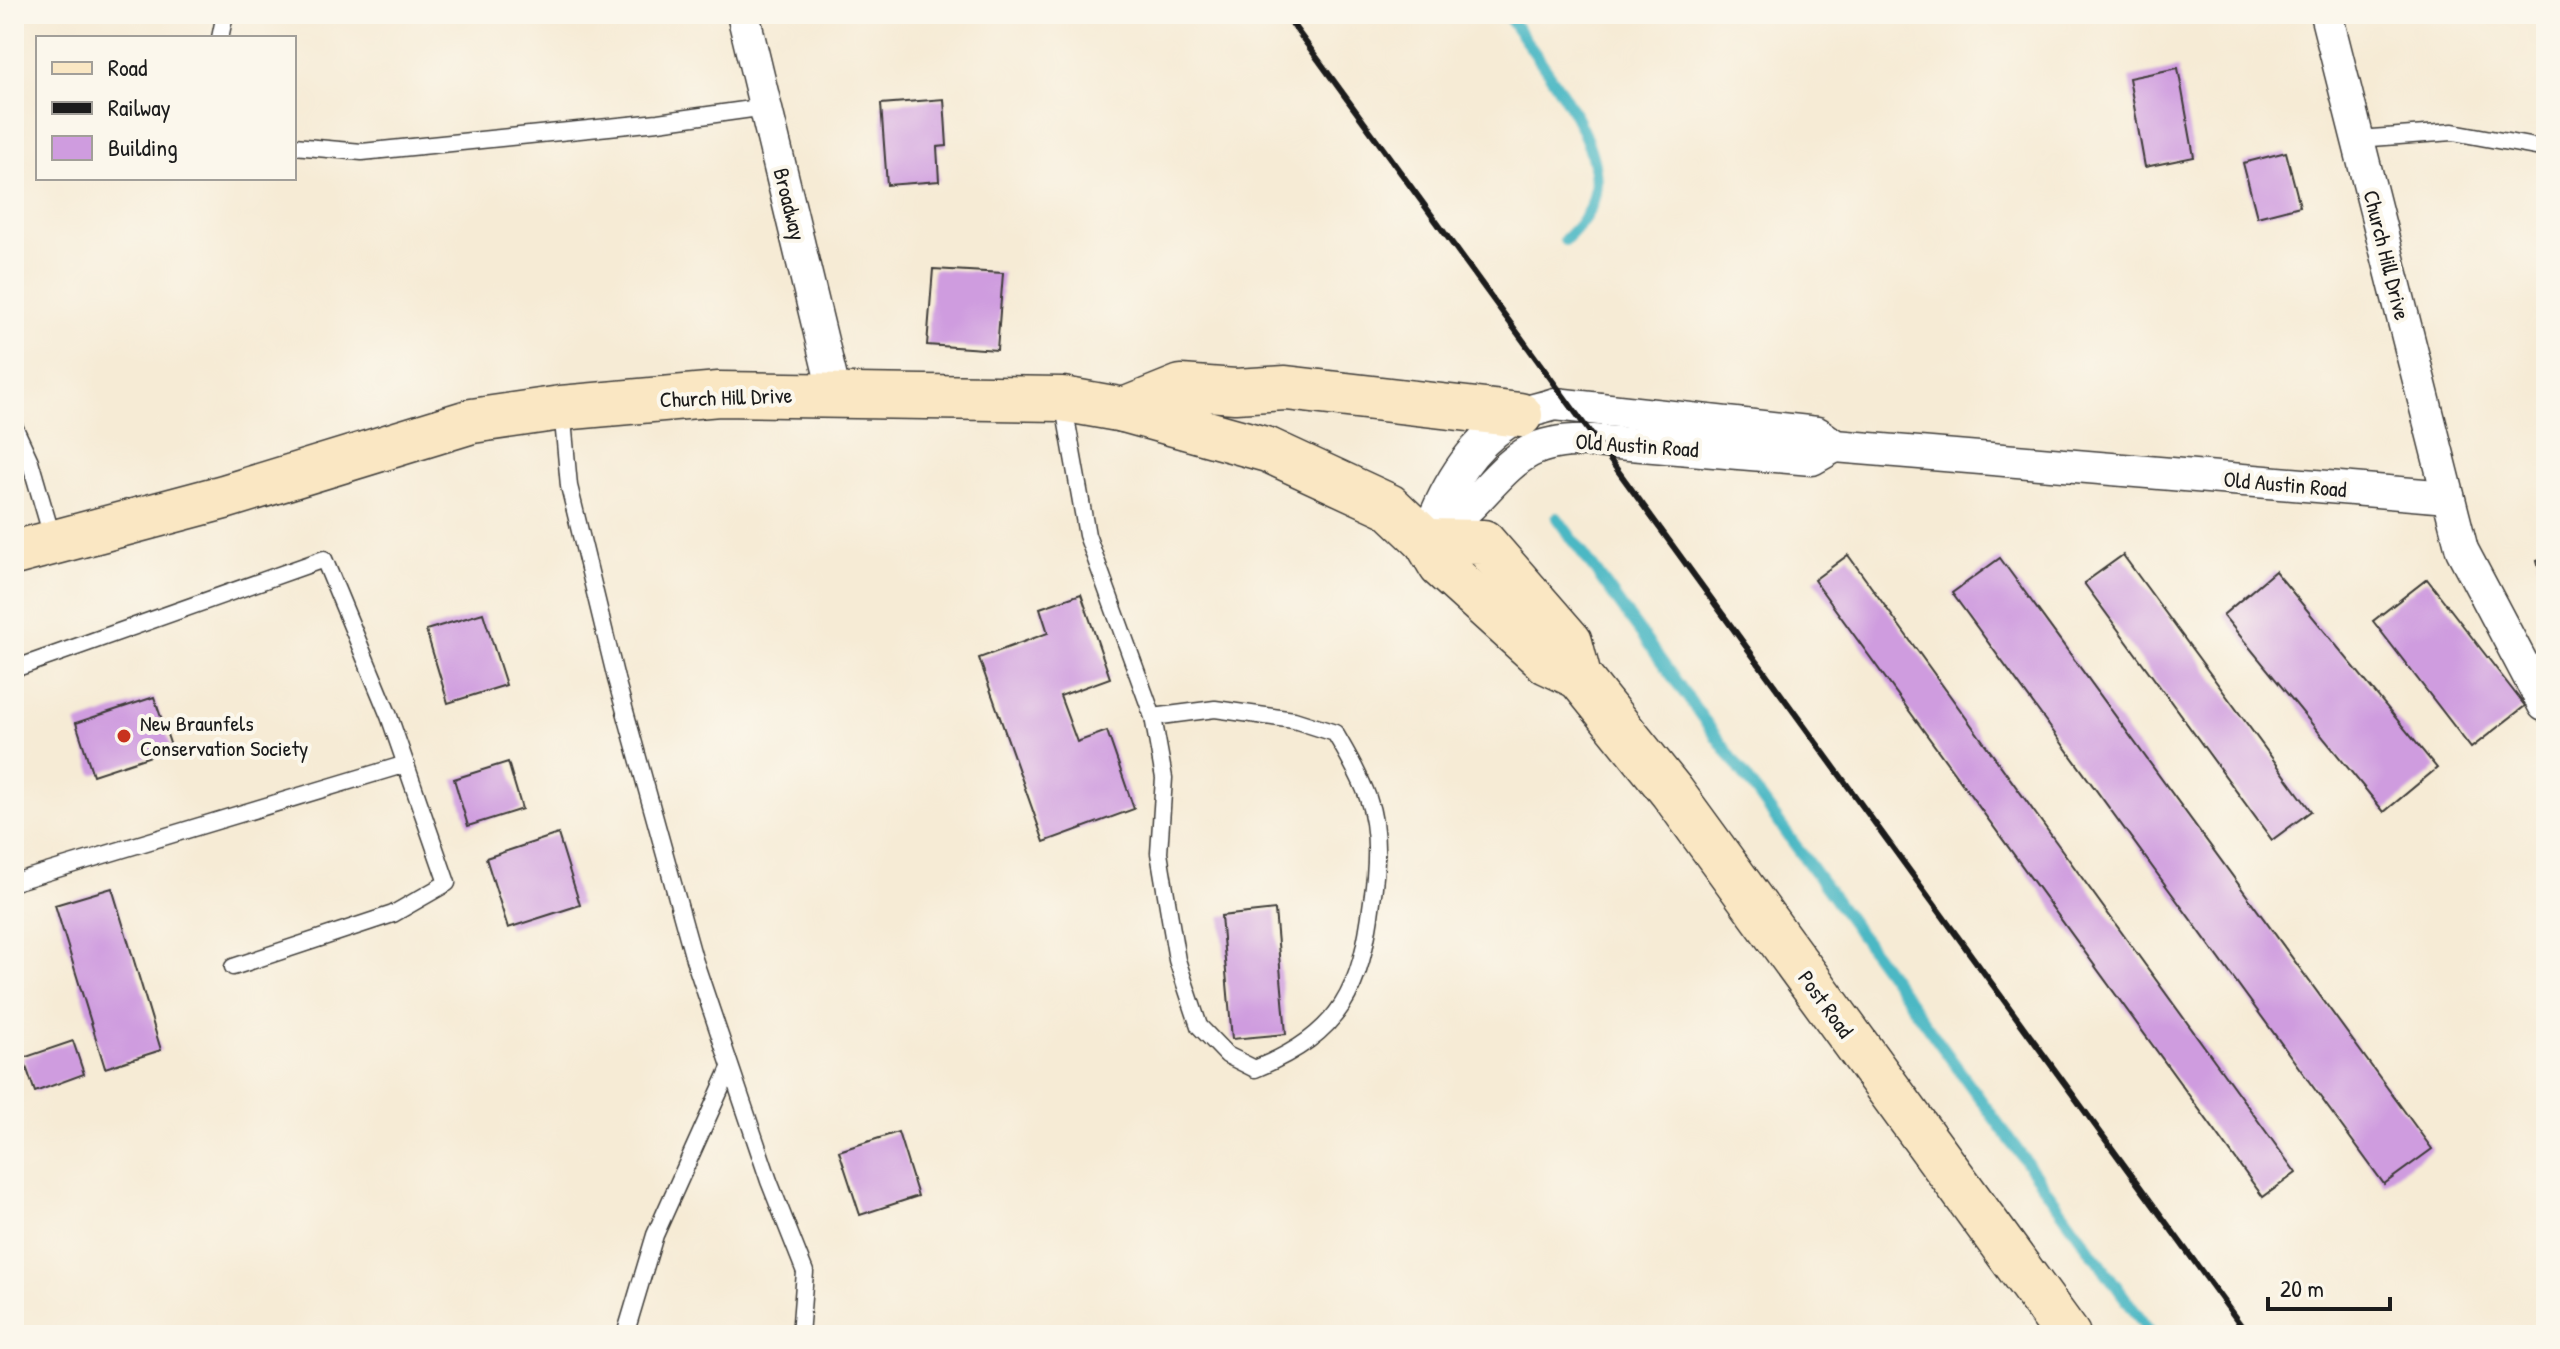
<svg xmlns="http://www.w3.org/2000/svg" width="2560" height="1349" viewBox="0 0 2560 1349" font-family="'Patrick Hand',sans-serif">
	<style>
		.lines { fill: none; stroke-linecap: round; stroke-linejoin: round }
		.stream { stroke: #4bb8c4; stroke-width: 12 }
		.building { fill: #cf9cdf }
		.lane-casing { stroke: #3d3b38; stroke-width: 19 }
		.street-casing { stroke: #3d3b38; stroke-width: 35 }
		.secondary-casing { stroke: #3d3b38; stroke-width: 47 }
		.lane { stroke: #fff; stroke-width: 16 }
		.street { stroke: #fff; stroke-width: 32 }
		.secondary { stroke: #fae7c3; stroke-width: 44 }
		.rail { stroke: #1c1c1c; stroke-width: 6 }
		.poi-dot { fill: #c8321e; stroke: #fbf7ec; stroke-width: 3 }
		.labels { text-anchor: middle; dominant-baseline: central; stroke-width: 8; stroke-linejoin: round; paint-order: stroke }
		.street-label { font-size: 22px; fill: #1c1c1c; stroke: #fbf7ec }
		.poi-label { font-size: 22px; fill: #1c1c1c; stroke: #fbf7ec; text-anchor: start }
	</style>
	<rect width="100%" height="100%" fill="#fbf7ec"/>
	<filter id="ink" filterUnits="userSpaceOnUse"><feTurbulence type="fractalNoise" baseFrequency=".0125" numOctaves="2"/><feDisplacementMap in="SourceGraphic" scale="16" xChannelSelector="R" yChannelSelector="G"/><feConvolveMatrix kernelMatrix="1 2 1 2 8 2 1 2 1" color-interpolation-filters="sRGB"/></filter>
	<filter id="wash" filterUnits="userSpaceOnUse"><feTurbulence type="fractalNoise" baseFrequency=".006" numOctaves="4" result="noise"/><feDisplacementMap in="SourceGraphic" scale="32" xChannelSelector="R" yChannelSelector="G"/><feGaussianBlur stdDeviation="1.8" result="paint"/><feColorMatrix in="noise" values="0 0 0 0 0 0 0 0 0 0 0 0 0 0 0 0 0 1.4 0 .05"/><feComposite in="paint" operator="in"/></filter>
	<g filter="url(#wash)">
		<rect width="100%" height="100%" fill="#f6ebd5"/>
		<g class="lines">
			<g class="stream">
				<path d="M1507,14C1537,60 1616,149 1591,206C1585,220 1575,230 1565,240"/>
				<polyline points="1557,518 2152,1335"/>
			</g>
		</g>
		<g id="blocks">
			<g class="building">
				<polygon points="2178,68 2194,157 2145,167 2129,78"/>
				<polygon points="944,99 947,146 937,147 939,181 887,185 881,104"/>
				<polygon points="2286,152 2300,206 2257,217 2243,163"/>
				<polygon points="933,269 1003,273 997,350 927,345"/>
				<polygon points="1848,555 2296,1173 2263,1197 1814,580"/>
				<polygon points="2123,555 2311,811 2272,840 2084,583"/>
				<polygon points="2546,557 2546,591 2545,591 2537,560"/>
				<polygon points="2000,558 2432,1149 2384,1184 1952,593"/>
				<polygon points="2275,571 2437,768 2384,812 2223,615"/>
				<polygon points="2427,579 2525,706 2471,748 2373,621"/>
				<polygon points="1081,594 1110,678 1060,696 1077,742 1107,731 1134,809 1044,842 979,658 1048,633 1040,608"/>
				<polygon points="483,613 506,685 448,703 426,630"/>
				<polygon points="154,697 172,749 93,775 76,723"/>
				<polygon points="508,762 522,809 468,826 454,779"/>
				<polygon points="558,834 580,905 508,928 486,858"/>
				<polygon points="112,888 161,1050 105,1068 55,905"/>
				<polygon points="1275,910 1286,1034 1232,1039 1221,916"/>
				<polygon points="73,1041 84,1074 35,1092 23,1058"/>
				<polygon points="898,1132 918,1196 860,1215 839,1151"/>
			</g>
		</g>
	</g>
	<g filter="url(#ink)">
		<use href="#blocks" fill-opacity="0" stroke="#3d3b38" stroke-width="2"/>
		<g class="lines">
			<g class="lane-casing">
				<g id="lane">
					<polyline points="220,38 225,14"/>
					<polyline points="2358,139 2453,132 2546,149"/>
					<polyline points="294,146 362,152 658,122 766,107"/>
					<path d="M1063,401L1087,535L1153,717L1164,778L1159,853L1177,960L1199,1026L1227,1055L1255,1069C1342,1033 1361,990 1372,901C1377,869 1379,829 1368,798C1360,775 1347,754 1335,733L1294,720L1215,709L1153,717"/>
					<polyline points="562,409 569,486 616,679 694,959 769,1181 805,1272 800,1335"/>
					<polyline points="14,426 30,461 53,540"/>
					<polyline points="14,669 324,559 389,716 447,883 393,914 233,967"/>
					<polyline points="14,882 406,764"/>
					<polyline points="625,1335 655,1235 730,1068"/>
				</g>
			</g>
			<g class="street-casing">
				<g id="street">
					<polyline points="743,14 835,395"/>
					<polyline points="2326,14 2462,550 2544,705"/>
					<path d="M1426,541C1443,491 1471,440 1520,415C1530,410 1544,408 1555,404L1817,433L1835,446L2448,497"/>
					<path d="M1426,541C1441,529 1458,518 1471,505C1514,461 1526,438 1593,441L1812,459L1835,446"/>
				</g>
			</g>
			<g class="secondary-casing">
				<g id="secondary">
					<polyline points="1124,410 1181,387 1235,391 1286,388 1520,415"/>
					<polyline points="1426,541 1483,542 1570,642 1579,677 1672,792 2068,1335"/>
					<polyline points="14,553 224,497 472,421 561,408 719,394 1062,399 1124,410 1268,450 1389,506 1426,541 1441,566 1547,662 1579,677"/>
				</g>
			</g>
			<use href="#lane" class="lane"/>
			<use href="#street" class="street"/>
			<use href="#secondary" class="secondary"/>
			<polyline class="rail" points="1285,14 2248,1335"/>
		</g>
	</g>
	<circle class="poi-dot" cx="124" cy="736" r="8"/>
	<g class="labels">
		<g class="street-label">
			<text transform="translate(790 204) rotate(76)">Broadway</text>
			<text transform="translate(2387 255) rotate(76)">Church Hill Drive</text>
			<text transform="translate(726 397) rotate(-2)">Church Hill Drive</text>
			<text transform="translate(1637 445) rotate(4)">Old Austin Road</text>
			<text transform="translate(2285 484) rotate(5)">Old Austin Road</text>
			<text transform="translate(1826 1004) rotate(54)">Post Road</text>
		</g>
		<g class="poi-label">
			<text x="140" y="723">New Braunfels<tspan x="140" dy="25">Conservation Society</tspan></text>
		</g>
	</g>
	<rect width="2560" height="1349" fill="none" stroke="#fbf7ec" stroke-width="48"/>
	<rect x="36" y="36" width="260" height="144" fill="#fbf7ec" stroke="#a29f99" stroke-width="2"/>
	<rect x="52" y="62" width="40" height="12" fill="#fae7c3" stroke="#a29f99" stroke-width="2"/>
	<text x="108" y="76" font-size="24" fill="#1c1c1c">Road</text>
	<rect x="52" y="102" width="40" height="12" fill="#1c1c1c" stroke="#a29f99" stroke-width="2"/>
	<text x="108" y="116" font-size="24" fill="#1c1c1c">Railway</text>
	<rect x="52" y="136" width="40" height="24" fill="#cf9cdf" stroke="#a29f99" stroke-width="2"/>
	<text x="108" y="156" font-size="24" fill="#1c1c1c">Building</text>
	<path d="M2268 1297v12h122v-12" fill="none" stroke="#1c1c1c" stroke-width="4"/>
	<text x="2280" y="1297" font-size="24" fill="#1c1c1c" stroke="#fbf7ec" stroke-width="6" paint-order="stroke">20 m</text>
</svg>
